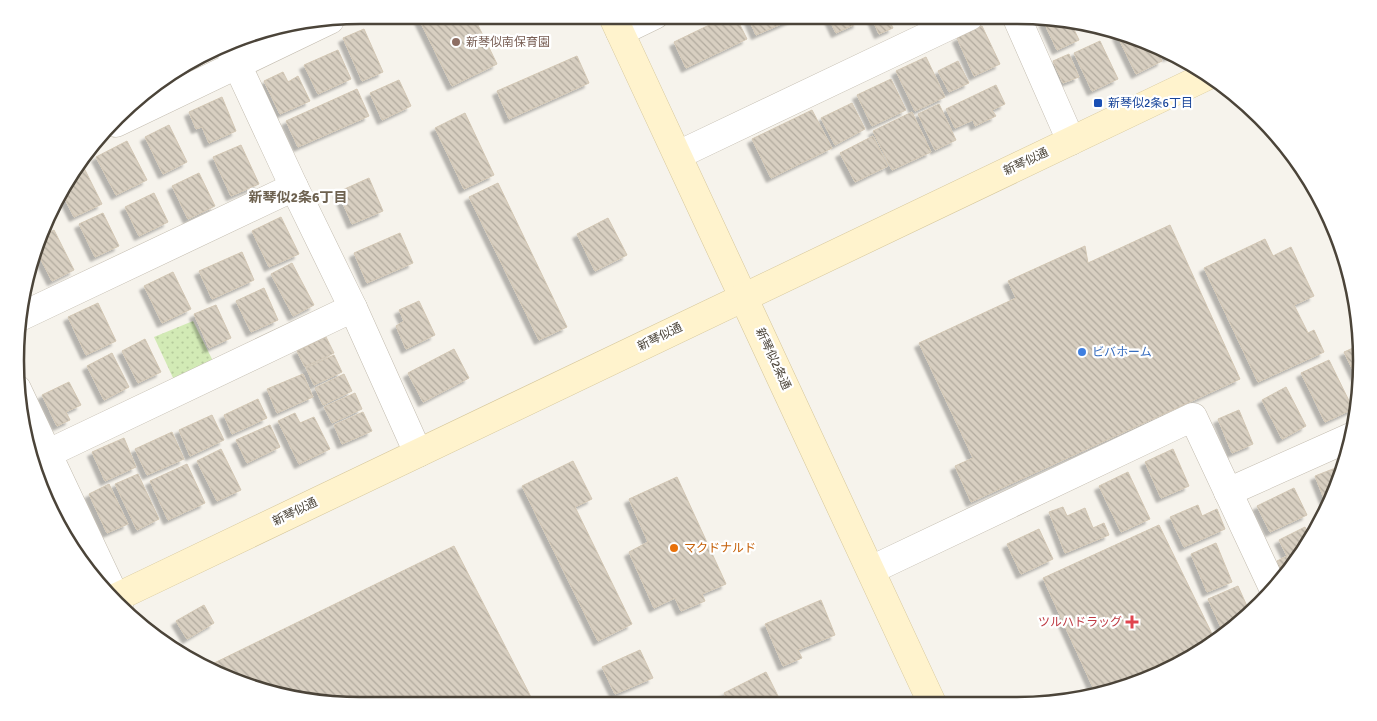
<svg xmlns="http://www.w3.org/2000/svg" width="1377" height="721" viewBox="0 0 1377 721" font-family="Signika,'Noto Sans JP',sans-serif">
	<style>
		.park { fill: url(#park-dots) }
		.building { fill: url(#building-back-hatch); stroke: #d3c7b4; filter: url(#shadow) }
		.lines { fill: none; stroke-linecap: round; stroke-linejoin: round }
		.street-casing { stroke: #c2bbae; stroke-width: 29 }
		.secondary-casing { stroke: #d6c79b; stroke-width: 29 }
		.street { stroke: #fff; stroke-width: 28 }
		.secondary { stroke: #fff3cd; stroke-width: 28 }
		.education-dot { fill: #8d6e63; stroke: #fff; stroke-width: 2 }
		.transit-dot { fill: #1a4fb4; stroke: #fff; stroke-width: 2 }
		.shop-dot { fill: #3f7fe0; stroke: #fff; stroke-width: 2 }
		.food-dot { fill: #e8710a; stroke: #fff; stroke-width: 2 }
		.health-dot { fill: #e0444e; stroke: #fff; stroke-width: 2 }
		.labels { text-anchor: middle; dominant-baseline: central; stroke-width: 4.5; stroke-linejoin: round; paint-order: stroke }
		.education-label { font-size: 12px; fill: #785e54; stroke: #fff; text-anchor: start }
		.transit-label { font-size: 12px; fill: #164399; stroke: #fff; text-anchor: start }
		.street-label { font-size: 12px; fill: #4b4439; stroke: #fff }
		.shop-label { font-size: 12px; fill: #366cbe; stroke: #fff; text-anchor: start }
		.food-label { font-size: 12px; fill: #c56008; stroke: #fff; text-anchor: start }
		.health-label { font-size: 12px; fill: #be3a42; stroke: #fff; text-anchor: end }
		.neighbourhood-label { font-size: 14px; font-weight: bold; fill: #6e6250; stroke: #fff }
		.rim { fill: none; stroke: #4b4439; stroke-width: 2.5 }
	</style>
	<defs>
		<pattern id="park-dots" width="8" height="8" patternUnits="userSpaceOnUse" patternTransform="scale(1.25)"><rect width="8" height="8" fill="#d2eab5"/><path d="M2 2h.1M6 6h.1" fill="none" stroke="#b6ca9c" stroke-width="1.8" stroke-linecap="round"/></pattern>
		<pattern id="building-back-hatch" width="6" height="6" patternUnits="userSpaceOnUse" patternTransform="scale(1.25)"><rect width="6" height="6" fill="#d8cfc1"/><path d="M-1 5l2 2M0 0l6 6M5-1l2 2" fill="none" stroke="#b1aa9e"/></pattern>
		<filter id="shadow"><feDropShadow dx="-4.5" dy="4.5" stdDeviation="1" flood-color="#0004"/></filter>
	</defs>
	<rect width="100%" height="100%" fill="#f6f3ec"/>
	<polygon class="park" points="193,321 214,363 174,380 154,337"/>
	<g class="building">
		<polygon points="417,15 473,15 497,64 452,86"/>
		<polygon points="730,15 735,15 747,39 686,68 674,42"/>
		<polygon points="747,15 794,15 795,18 756,35"/>
		<polygon points="828,16 855,16 858,23 836,33"/>
		<polygon points="871,16 903,16 890,22 893,28 879,34"/>
		<polygon points="1048,17 1070,21 1079,40 1057,50 1043,20"/>
		<polygon points="982,26 1000,64 974,76 957,38"/>
		<polygon points="364,29 383,72 362,81 343,38"/>
		<polygon points="1122,33 1155,45 1162,61 1136,74 1117,35"/>
		<polygon points="1100,41 1118,79 1092,91 1074,53"/>
		<polygon points="1163,48 1170,51 1175,54 1167,57"/>
		<polygon points="338,50 351,79 318,94 304,65"/>
		<polygon points="1069,54 1079,77 1063,83 1053,61"/>
		<polygon points="577,56 589,83 509,119 497,91"/>
		<polygon points="926,57 945,97 915,111 896,71"/>
		<polygon points="202,59 203,62 178,74 177,72"/>
		<polygon points="958,61 969,83 949,92 938,71"/>
		<polygon points="283,72 288,82 298,76 310,101 280,114 264,81"/>
		<polygon points="891,79 906,110 872,126 857,95"/>
		<polygon points="399,80 411,106 382,120 370,93"/>
		<polygon points="996,85 1005,104 992,110 996,116 975,126 973,120 955,128 946,109"/>
		<polygon points="357,89 369,116 298,147 286,121"/>
		<polygon points="222,97 236,131 209,143 202,127 196,129 189,112"/>
		<polygon points="852,103 865,129 835,145 821,118"/>
		<polygon points="939,104 956,140 935,150 918,114"/>
		<polygon points="812,110 832,148 771,178 752,139"/>
		<polygon points="912,112 931,152 892,170 873,131"/>
		<polygon points="465,113 494,175 464,189 435,128"/>
		<polygon points="169,125 187,162 163,174 145,137"/>
		<polygon points="873,136 888,166 855,182 840,153"/>
		<polygon points="127,141 147,180 116,195 96,157"/>
		<polygon points="241,145 259,184 231,196 213,157"/>
		<polygon points="82,164 102,204 74,217 62,193 73,169"/>
		<polygon points="199,173 215,206 188,219 172,186"/>
		<polygon points="369,178 383,211 352,224 338,192"/>
		<polygon points="498,183 567,327 539,340 469,197"/>
		<polygon points="154,193 168,222 139,236 125,207"/>
		<polygon points="103,213 119,246 95,257 79,224"/>
		<polygon points="281,217 299,254 269,267 252,231"/>
		<polygon points="608,218 627,255 595,271 577,234"/>
		<polygon points="1170,225 1240,379 971,502 955,466 973,458 919,343 1016,298 1008,281 1085,246 1088,263"/>
		<polygon points="54,230 74,270 52,281 36,250 43,236"/>
		<polygon points="400,233 413,263 367,283 354,253"/>
		<polygon points="1265,239 1273,256 1291,247 1314,296 1294,305 1308,333 1314,330 1324,352 1258,382 1204,268"/>
		<polygon points="242,252 254,280 212,299 199,271"/>
		<polygon points="292,263 314,305 293,316 271,274"/>
		<polygon points="173,272 191,309 162,323 144,286"/>
		<polygon points="25,284 30,294 24,297"/>
		<polygon points="264,288 278,320 251,332 236,301"/>
		<polygon points="419,301 435,335 406,349 396,326 404,321 399,310"/>
		<polygon points="98,303 116,341 86,355 68,317"/>
		<polygon points="216,305 231,338 209,348 194,314"/>
		<polygon points="326,337 334,353 305,367 297,351"/>
		<polygon points="145,339 161,372 138,383 122,351"/>
		<polygon points="1360,345 1361,383 1361,387 1344,352"/>
		<polygon points="454,349 469,378 423,402 408,373"/>
		<polygon points="112,353 129,387 104,400 87,366"/>
		<polygon points="334,355 342,372 314,385 306,368"/>
		<polygon points="1329,360 1353,409 1325,422 1301,373"/>
		<polygon points="303,374 313,397 277,413 267,389"/>
		<polygon points="344,374 352,391 323,405 315,388"/>
		<polygon points="69,382 81,405 66,412 70,420 57,426 42,395"/>
		<polygon points="1286,387 1306,426 1282,439 1262,400"/>
		<polygon points="355,393 362,409 332,423 324,407"/>
		<polygon points="258,399 267,418 232,434 224,415"/>
		<polygon points="1239,410 1253,444 1232,453 1218,419"/>
		<polygon points="363,412 372,431 342,444 334,425"/>
		<polygon points="295,413 300,423 314,417 330,449 299,464 278,421"/>
		<polygon points="212,415 224,440 190,456 179,430"/>
		<polygon points="270,425 280,447 247,463 236,440"/>
		<polygon points="172,432 184,459 147,475 135,449"/>
		<polygon points="124,438 136,467 105,481 92,452"/>
		<polygon points="221,449 241,490 217,501 197,461"/>
		<polygon points="1173,449 1189,486 1161,498 1145,462"/>
		<polygon points="573,461 592,499 575,507 632,624 598,641 522,486"/>
		<polygon points="187,464 205,503 168,520 150,481"/>
		<polygon points="1338,467 1341,474 1330,505 1327,506 1315,476"/>
		<polygon points="1128,472 1150,519 1121,532 1099,486"/>
		<polygon points="138,474 159,519 137,530 115,484"/>
		<polygon points="677,477 726,584 702,594 705,601 681,611 675,598 654,608 629,552 648,542 629,499"/>
		<polygon points="109,484 128,524 107,533 89,494"/>
		<polygon points="1294,488 1307,515 1270,532 1257,506"/>
		<polygon points="1198,505 1202,516 1217,509 1225,529 1184,547 1170,517"/>
		<polygon points="1063,507 1067,516 1085,508 1093,528 1104,523 1109,535 1065,553 1049,512"/>
		<polygon points="1159,525 1214,638 1096,694 1043,578"/>
		<polygon points="1305,527 1310,537 1285,575 1277,561 1287,556 1279,540"/>
		<polygon points="1039,529 1053,559 1021,574 1007,544"/>
		<polygon points="1216,543 1232,582 1207,592 1191,554"/>
		<polygon points="454,546 535,705 338,705 271,694 207,670 204,668"/>
		<polygon points="1238,586 1250,613 1225,636 1208,599"/>
		<polygon points="821,600 835,635 798,650 802,658 783,666 765,624"/>
		<polygon points="204,605 214,623 187,639 176,621"/>
		<polygon points="640,650 653,678 615,694 602,667"/>
		<polygon points="766,672 782,704 729,704 724,693"/>
	</g>
	<g class="lines">
		<g class="street-casing">
			<g id="street">
				<polyline points="1016,16 1071,141"/>
				<polyline points="620,32 655,15"/>
				<polyline points="228,45 294,187 353,308 418,453"/>
				<polyline points="116,123 330,20"/>
				<polyline points="678,155 970,16"/>
				<polyline points="22,316 294,187"/>
				<polyline points="17,389 119,605"/>
				<polyline points="34,460 353,308"/>
				<polyline points="1228,492 1353,436"/>
				<polyline points="871,570 1193,417 1274,590"/>
			</g>
		</g>
		<g class="secondary-casing">
			<g id="secondary">
				<polyline points="612,15 932,703"/>
				<polyline points="113,599 1209,75"/>
			</g>
		</g>
		<use href="#street" class="street"/>
		<use href="#secondary" class="secondary"/>
	</g>
	<circle class="education-dot" cx="456" cy="42" r="5"/>
	<rect class="transit-dot" x="1093" y="98" width="10" height="10" rx="2.5"/>
	<circle class="shop-dot" cx="1082" cy="352" r="5"/>
	<circle class="food-dot" cx="674" cy="548" r="5"/>
	<path class="health-dot" d="M1129.5 614.5h5v5h5v5h-5v5h-5v-5h-5v-5h5z"/>
	<g class="labels">
		<g class="education-label">
			<text x="466" y="42">新琴似南保育園</text>
		</g>
		<g class="transit-label">
			<text x="1108" y="103">新琴似2条6丁目</text>
		</g>
		<g class="street-label">
			<text transform="translate(1026 162) rotate(-25)">新琴似通</text>
			<text transform="translate(660 337) rotate(-26)">新琴似通</text>
			<text transform="translate(773 359) rotate(65)">新琴似2条通</text>
			<text transform="translate(295 512) rotate(-26)">新琴似通</text>
		</g>
		<g class="shop-label">
			<text x="1092" y="352">ビバホーム</text>
		</g>
		<g class="food-label">
			<text x="684" y="548">マクドナルド</text>
		</g>
		<g class="health-label">
			<text x="1122" y="622">ツルハドラッグ</text>
		</g>
		<g class="neighbourhood-label">
			<text x="298" y="197">新琴似2条6丁目</text>
		</g>
	</g>
	<path d="M0 0H1377V721H0ZM360 24H1017A336 336 0 0 1 1353 360V361A336 336 0 0 1 1017 697H360A336 336 0 0 1 24 361V360A336 336 0 0 1 360 24Z" fill="#fff" fill-rule="evenodd"/>
	<path class="rim" d="M360 24H1017A336 336 0 0 1 1353 360V361A336 336 0 0 1 1017 697H360A336 336 0 0 1 24 361V360A336 336 0 0 1 360 24Z"/>
</svg>
